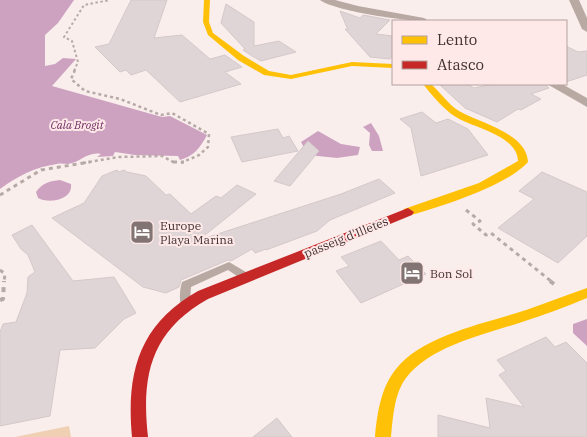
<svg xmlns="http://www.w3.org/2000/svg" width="587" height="437" viewBox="0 0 587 437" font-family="'IBM Plex Serif',serif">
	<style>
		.green { fill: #efd0b3 }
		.water { fill: #cda2c1 }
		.building { fill: #e0d5d6; stroke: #d4c8c9 }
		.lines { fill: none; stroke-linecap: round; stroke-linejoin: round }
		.path-far3 { stroke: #b7aaa6; stroke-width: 2; stroke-dasharray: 2.5 2.5; stroke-linecap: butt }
		.path-far2 { stroke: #b7aaa6; stroke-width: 2.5; stroke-dasharray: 3 3; stroke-linecap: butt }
		.path-far1 { stroke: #b7aaa6; stroke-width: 3; stroke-dasharray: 4 4; stroke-linecap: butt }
		.path { stroke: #b7aaa6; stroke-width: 4; stroke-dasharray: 5 5; stroke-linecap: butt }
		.lane { fill: #b9a9a3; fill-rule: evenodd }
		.street { fill: #b9a9a3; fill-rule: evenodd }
		.slow { fill: #ffc107; fill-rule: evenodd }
		.jam { fill: #c62828; fill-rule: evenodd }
		.labels { text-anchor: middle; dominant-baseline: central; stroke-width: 4; stroke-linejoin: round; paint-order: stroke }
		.far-water-label { font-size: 11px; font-style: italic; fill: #6b2860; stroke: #ffe9e8 }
		.poi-label { font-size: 12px; fill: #413332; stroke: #ffe9e8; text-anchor: start }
		.street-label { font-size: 12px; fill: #413332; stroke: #ffe9e8 }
	</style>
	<rect width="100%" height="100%" fill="#faeeed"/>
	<polygon class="green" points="69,426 71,437 15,437"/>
	<g class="water">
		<path d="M0,0H74L58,23L45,35V66L55,64L63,58L76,59L52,86L162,117L170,116L207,135C200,148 194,156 180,160L178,156L135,155L115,152L113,156L97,157L101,154C88,151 81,162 68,164C64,164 61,163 57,164C35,167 18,176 0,189Z"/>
		<polygon points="371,123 379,136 383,151 372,151 369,145 370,133 363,127"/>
		<polygon points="318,131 341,144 360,147 358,155 337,158 308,155 301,142"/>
		<path d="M60,180L71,184C73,200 49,204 38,198L36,192C42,183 50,181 60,180Z"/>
		<polygon points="587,319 587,346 573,333 573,324"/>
	</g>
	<g class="building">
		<polygon points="131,0 167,0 154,38 182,35 210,59 225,55 242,67 225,72 241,84 180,102 146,70 131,75 126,70 120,72 95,47 109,44"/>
		<polygon points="226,4 254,22 254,46 279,41 296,52 261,61 252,56 243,50 245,49 221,23"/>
		<polygon points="340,11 360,18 363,15 390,20 376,34 393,36 393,54 390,59 370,57 345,29 348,30"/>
		<polygon points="566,46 578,52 587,51 587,75 566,82"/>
		<polygon points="439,84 467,84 474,88 493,84 545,84 549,88 531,94 541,99 521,110 518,109 497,122 465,108"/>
		<polygon points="422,112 436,123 448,119 468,129 488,155 421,176 411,128 400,119"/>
		<polygon points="278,129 283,138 289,136 298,151 242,162 231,137"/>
		<polygon points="308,141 319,151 290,186 274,181"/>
		<polygon points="117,170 119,172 124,170 127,172 146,176 166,195 170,194 191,214 216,196 221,198 237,185 256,194 199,240 341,194 379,179 395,193 330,220 317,231 266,250 266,249 255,253 252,249 231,261 228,260 181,280 179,287 166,293 143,287 52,218 84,203 102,176"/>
		<polygon points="542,172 587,192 587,236 558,263 498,228 534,199 519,191"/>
		<polygon points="32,225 73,281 114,277 136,313 124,319 95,348 60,350 50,416 0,426 0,332 3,324 16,322 27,293 28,277 35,272 28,255 21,249 12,235"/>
		<polygon points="381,241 399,260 408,256 426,274 361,303 336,271 349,266 341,257"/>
		<polygon points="546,337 555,347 566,342 587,363 587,437 438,437 438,415 490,428 486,398 524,407 499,375 506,371 497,360"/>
		<polygon points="277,418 292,437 253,437"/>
	</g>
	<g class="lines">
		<polyline class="path-far3" points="74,71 78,62 72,41 64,37 84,5 110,0"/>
		<g class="path-far2">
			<polyline points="75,70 71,79 85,91 120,99 161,115 172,113 209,134 208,147 199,155 181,163"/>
			<polyline points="83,163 118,157 162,156 175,163"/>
		</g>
		<g class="path-far1">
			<polyline points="173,162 184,162"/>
			<polyline points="0,195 41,170 90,162"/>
			<polyline points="466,210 480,221 473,224 486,235 491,233 552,282"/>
			<polyline points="0,270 5,274 4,282"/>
		</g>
		<g class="path">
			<polyline points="550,281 554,284"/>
			<polyline points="0,300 3,299 4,281"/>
		</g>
		<path class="lane" d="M229,262L246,272L248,275L246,278H240L228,270L191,287L190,302L189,305L185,306L181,305C179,299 180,288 182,282Z"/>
		<g class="street">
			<path d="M320,0H335L358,6L424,18L429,21C410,22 334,11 320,0Z"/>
			<polygon points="569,0 579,0 587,18 587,32 582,29"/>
			<polygon points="547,84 562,84 587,98 587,107"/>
		</g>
		<g class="slow">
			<polygon points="204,0 210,0 209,22 213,33 244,56 269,71 291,75 352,62 393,64 393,68 352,66 291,79 264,75 238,60 208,35 203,22"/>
			<path d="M423,84H431C440,92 449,105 459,111C480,123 527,133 528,162C507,186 439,207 408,216L402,212L404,209L479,183L518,161C517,133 468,128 450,113C440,105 431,94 423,84Z"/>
			<path d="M587,288V298C566,307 544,315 522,322C486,334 430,346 406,378C394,394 393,418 391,437H375C377,414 381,387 396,369C422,335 487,323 526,310C547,303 566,295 587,288Z"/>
		</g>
		<path class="jam" d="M408,208L414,212L412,215L208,299C151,331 141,375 148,437H132C126,373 139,324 198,291Z"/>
	</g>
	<defs>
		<g id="hotel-square" transform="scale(1.25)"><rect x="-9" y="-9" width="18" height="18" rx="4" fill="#827473" stroke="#ffe9e8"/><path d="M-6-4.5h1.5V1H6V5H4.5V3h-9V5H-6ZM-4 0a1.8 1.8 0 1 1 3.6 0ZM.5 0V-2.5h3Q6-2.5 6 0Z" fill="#fff"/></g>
	</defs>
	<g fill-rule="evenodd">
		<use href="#hotel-square" x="142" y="232"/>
		<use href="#hotel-square" x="412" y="273"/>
	</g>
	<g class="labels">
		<g class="far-water-label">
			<text x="77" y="125">Cala Brogit</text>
		</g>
		<g class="poi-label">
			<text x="160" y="225">Europe<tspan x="160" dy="14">Playa Marina</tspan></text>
			<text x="430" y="273">Bon Sol</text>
		</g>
		<g class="street-label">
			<text transform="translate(346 237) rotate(-22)">passeig d'Illetes</text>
		</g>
	</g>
	<rect x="392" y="20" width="175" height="65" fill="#ffe9e8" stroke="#b3a09f"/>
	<rect x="402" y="36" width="25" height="8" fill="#ffc107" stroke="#b3a09f"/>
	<text x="437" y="45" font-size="15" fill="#413332">Lento</text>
	<rect x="402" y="61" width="25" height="8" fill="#c62828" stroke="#b3a09f"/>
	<text x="437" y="70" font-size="15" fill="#413332">Atasco</text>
</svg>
